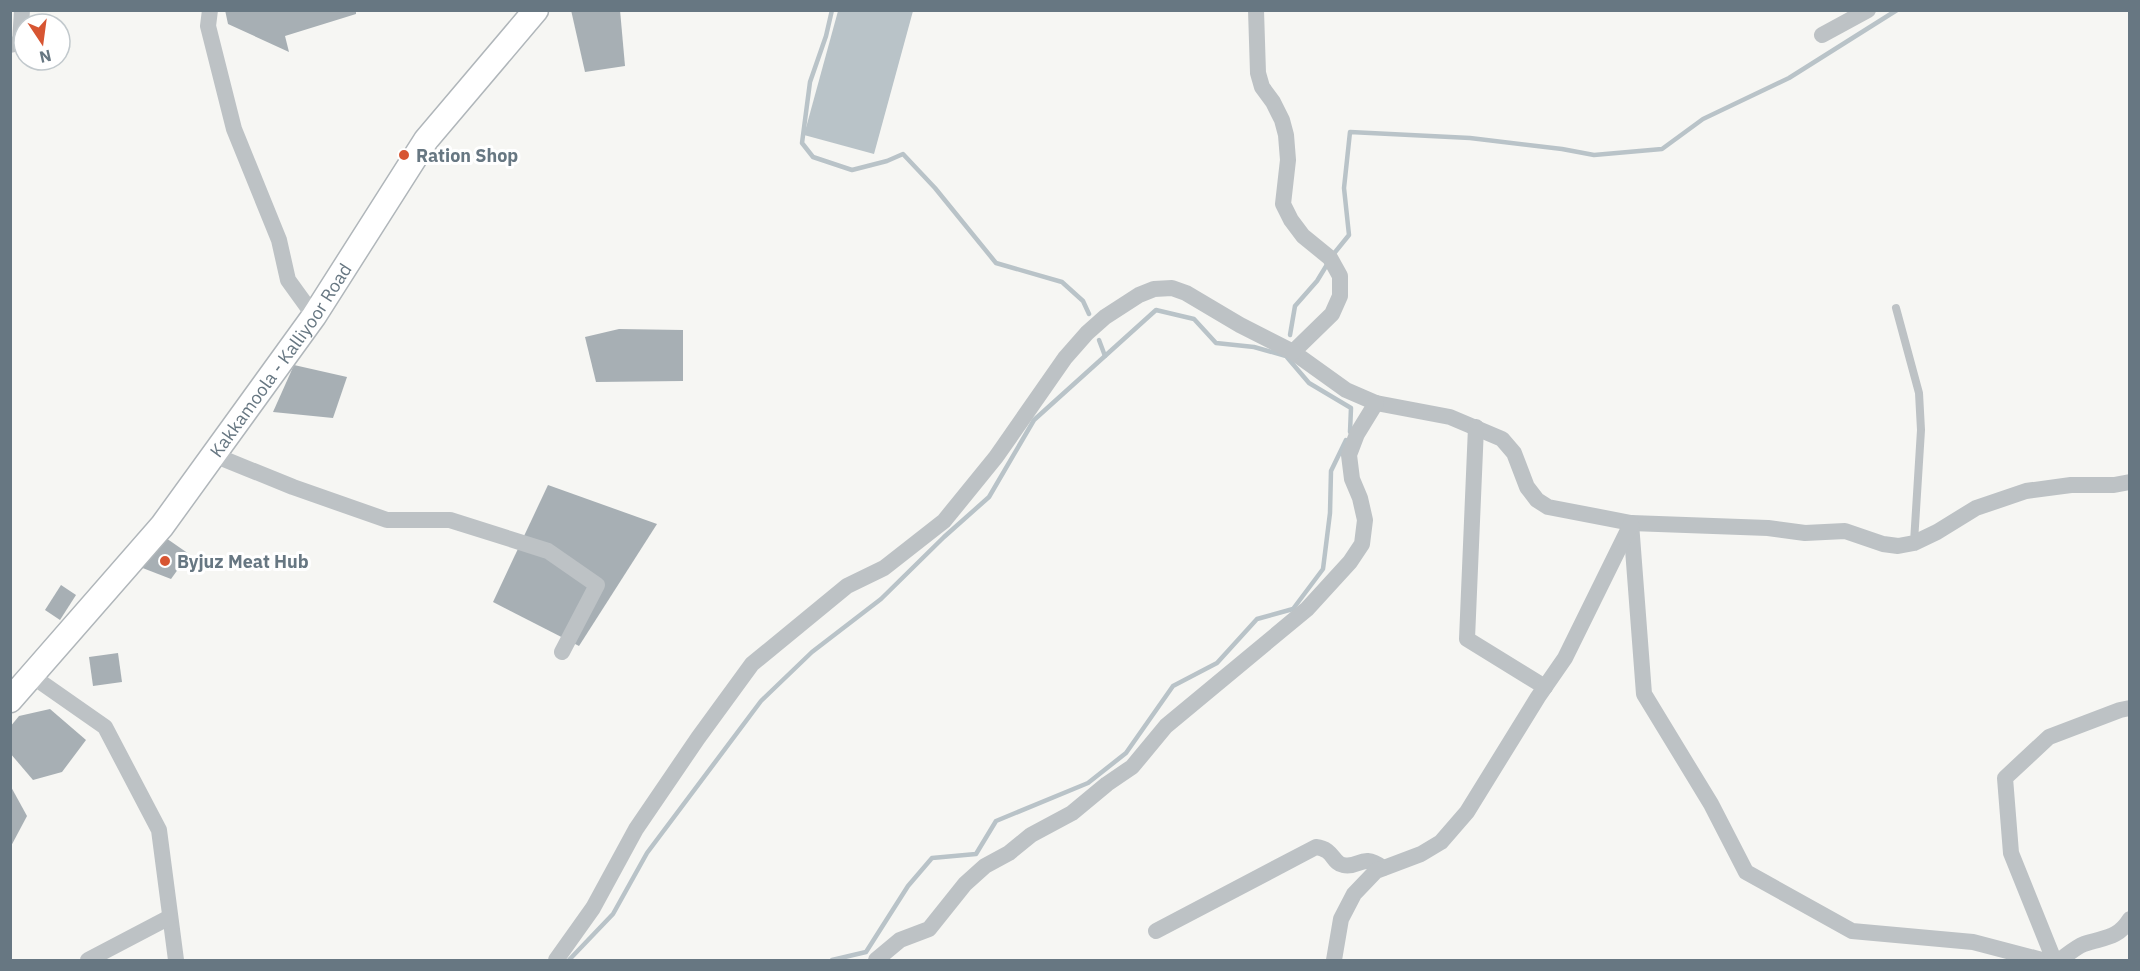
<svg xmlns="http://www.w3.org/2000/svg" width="2140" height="971" viewBox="0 0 2140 971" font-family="'IBM Plex Sans',sans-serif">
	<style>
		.water { fill: #b9c3c8 }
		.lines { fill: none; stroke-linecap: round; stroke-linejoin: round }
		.stream { stroke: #b9c3c8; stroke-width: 4.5 }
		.building { fill: #a7afb4 }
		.secondary-casing { stroke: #b0b6ba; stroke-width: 27 }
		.service { stroke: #bdc2c5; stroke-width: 8 }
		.minor { stroke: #bdc2c5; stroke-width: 16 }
		.secondary { stroke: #fff; stroke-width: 24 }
		.poi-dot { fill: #d75532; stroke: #fff; stroke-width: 2 }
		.labels { text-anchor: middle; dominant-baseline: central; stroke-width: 6; stroke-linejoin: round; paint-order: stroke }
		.poi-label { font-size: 18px; font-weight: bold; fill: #677782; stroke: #fff; text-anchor: start }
		.street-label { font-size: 18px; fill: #677782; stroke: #fff }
	</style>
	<rect width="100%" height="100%" fill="#f6f6f3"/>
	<polygon class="water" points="838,11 913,11 874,154 804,135"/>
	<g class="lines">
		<g class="stream">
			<polyline points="832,10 826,36 810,82 802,143 813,157 852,170 887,161 903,154 935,188 996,263 1062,282 1083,301 1089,314"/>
			<polyline points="1332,256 1349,235 1344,188 1350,132 1470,138 1562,149 1594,155 1662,149 1703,119 1789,78 1897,10"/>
			<polyline points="1290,335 1295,306 1317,281 1328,263"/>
			<polyline points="1099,340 1105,356"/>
			<polyline points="569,960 613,914 647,853 761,701 812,652 881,599 944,537 989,497 1034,420 1156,310 1194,319 1216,343 1254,347 1286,356 1309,383 1351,408 1350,432"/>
			<polyline points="832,960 866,952 908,886 932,858 976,854 996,821 1088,783 1126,753 1173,686 1217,663 1257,619 1293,609 1323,569 1330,513 1331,471 1346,440"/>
		</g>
	</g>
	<g class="building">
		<polygon points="225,10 356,10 356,14 285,36 289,52 228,24"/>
		<polygon points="571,10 620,10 625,66 585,72"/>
		<polygon points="619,329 683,330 683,381 596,382 585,337"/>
		<polygon points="294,365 347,377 333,418 273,412"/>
		<polygon points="548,485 657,524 579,646 493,602"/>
		<polygon points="163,536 189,554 171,579 140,567"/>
		<polygon points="61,585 76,595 60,620 45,610"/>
		<polygon points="118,653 122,682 93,686 89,657"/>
		<polygon points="50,709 86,740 62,772 33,780 10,753 10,727 19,716"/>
		<polygon points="10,785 27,816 10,848"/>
	</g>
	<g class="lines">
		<g class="secondary-casing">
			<g id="secondary">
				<path id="s1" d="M10,700L162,526L314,316L426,140L536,10"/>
			</g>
		</g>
		<polyline class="service" points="1896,308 1919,393 1921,430 1914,542"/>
		<g class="minor">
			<polyline points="210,10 208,26 234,129 279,240 288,280 314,316"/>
			<polyline points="1256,10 1258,73 1262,87 1273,102 1282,120 1286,135 1288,160 1283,204 1291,220 1303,236 1330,258 1340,276 1340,296 1332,314 1293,352 1346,390 1376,403 1450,417 1502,439 1514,453 1527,487 1537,500 1548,507 1631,523 1768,528 1805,533 1845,531 1883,544 1898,546 1914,543 1937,532 1976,508 2026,491 2071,485 2114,485 2130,482"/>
			<polyline points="1822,35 1868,10"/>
			<polyline points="10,45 20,43 22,10"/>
			<polyline points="1476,427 1467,639 1545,687"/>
			<polyline points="214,455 293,487 387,520 450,520 548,551 597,585 562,652"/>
			<polyline points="1631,523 1644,694 1711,804 1746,872 1852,931 1973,942 2042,960"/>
			<polyline points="32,676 105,727 159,830 176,960"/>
			<path d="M1156,931L1316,847C1334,849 1332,863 1343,865C1360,869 1361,852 1383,868"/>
			<polyline points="88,960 170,917"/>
			<polyline points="556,960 593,908 636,829 698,738 752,664 847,586 884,568 944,521 996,457 1065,358 1087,333 1105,317 1139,295 1154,289 1172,288 1186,293 1240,325 1293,352"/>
			<polyline points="876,960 900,940 929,929 965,884 985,866 1009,853 1031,835 1072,813 1107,784 1132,767 1166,726 1307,609 1350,562 1362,544 1365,520 1360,498 1352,479 1349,455 1357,434 1376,403"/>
			<polyline points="1334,960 1341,919 1354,894 1376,871 1421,854 1441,842 1467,812 1538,697 1565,658 1631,524"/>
			<polyline points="2054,960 2011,853 2005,778 2049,737 2120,710 2130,708"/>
			<path d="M2060,960C2067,955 2076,947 2084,944C2103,937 2117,940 2130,919"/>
		</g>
		<use href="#secondary" class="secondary"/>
	</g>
	<g class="poi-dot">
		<circle cx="404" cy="155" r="6"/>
		<circle cx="165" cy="561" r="6"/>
	</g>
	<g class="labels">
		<g class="poi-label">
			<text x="416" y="155">Ration Shop</text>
			<text x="177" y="561">Byjuz Meat Hub</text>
		</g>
		<g class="street-label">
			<text stroke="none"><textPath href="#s1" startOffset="435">Kakkamoola - Kalliyoor Road</textPath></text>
		</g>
	</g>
	<rect width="2140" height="971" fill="none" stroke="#677782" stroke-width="24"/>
	<g transform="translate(42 42) rotate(167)"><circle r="28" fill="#ffffff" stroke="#c2c9cd" stroke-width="1.5"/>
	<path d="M0-4.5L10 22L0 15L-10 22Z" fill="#d75532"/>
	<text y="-9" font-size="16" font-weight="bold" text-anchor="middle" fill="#677782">N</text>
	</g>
</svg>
